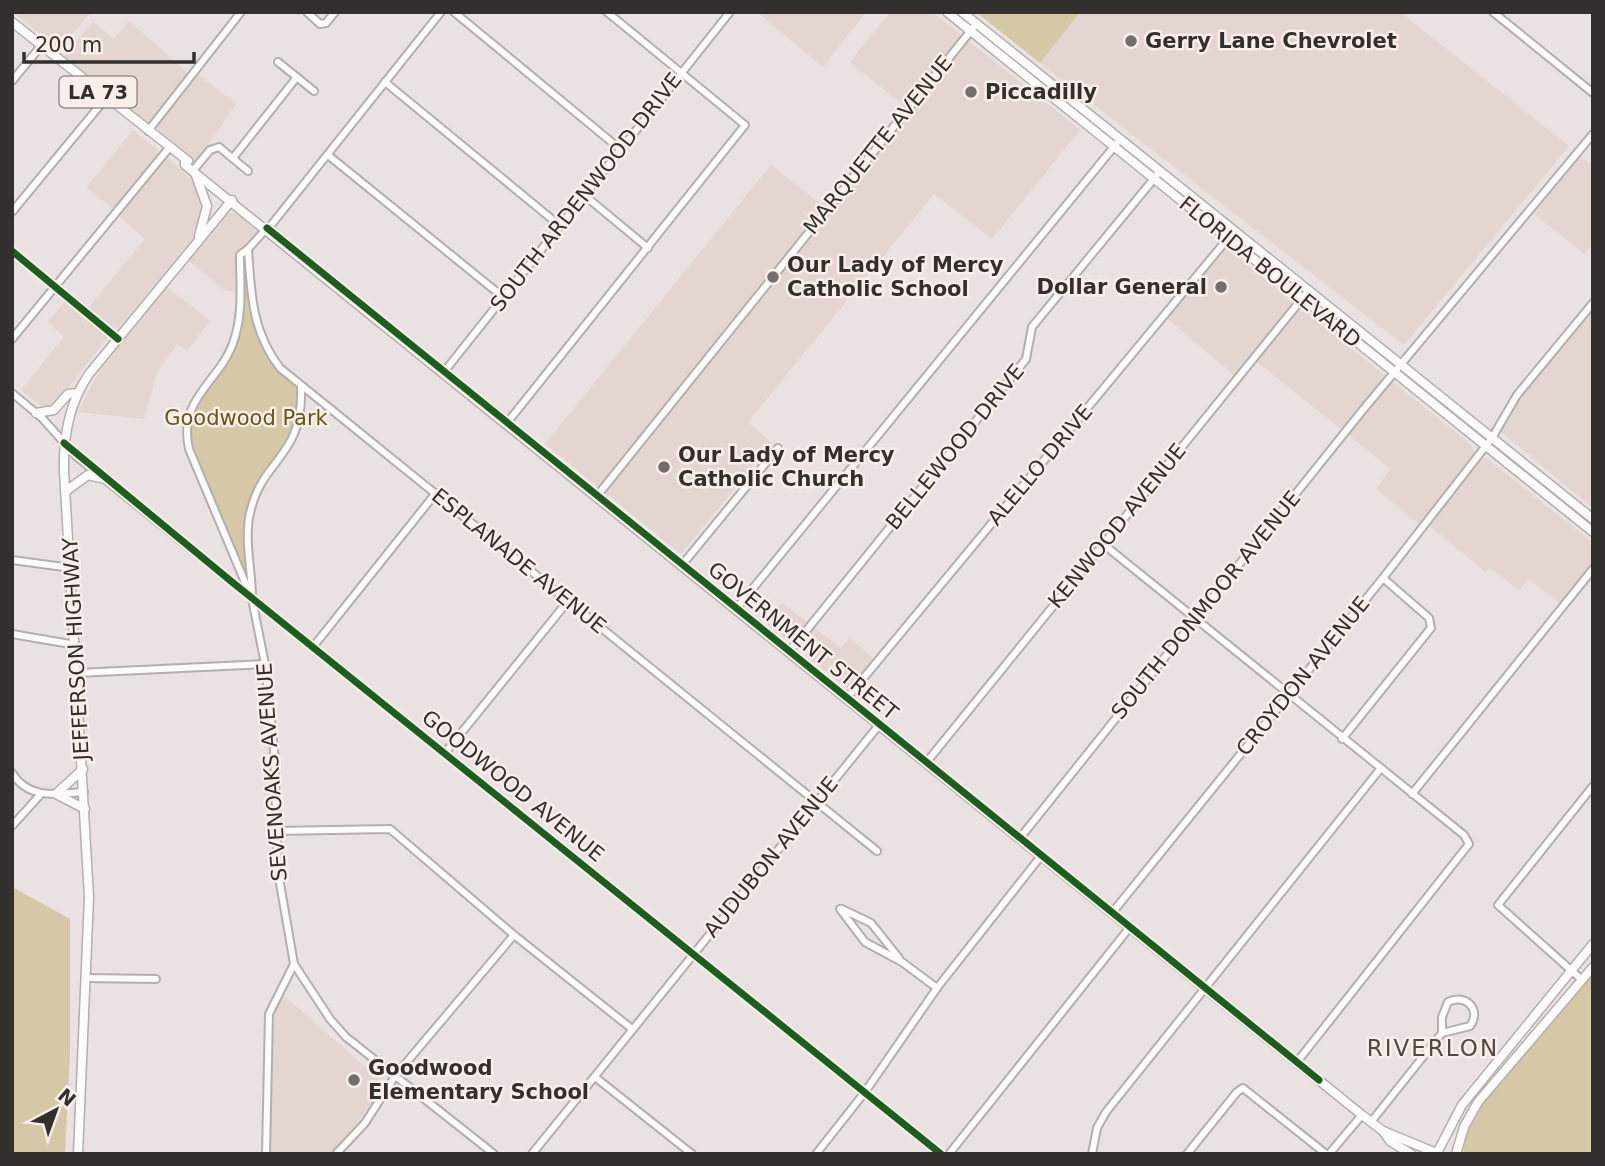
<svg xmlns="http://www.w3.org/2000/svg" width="1605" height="1166" viewBox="0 0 1605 1166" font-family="'DejaVu Sans',sans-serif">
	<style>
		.built { fill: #e3d5d0 }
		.green { fill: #d4c8a6 }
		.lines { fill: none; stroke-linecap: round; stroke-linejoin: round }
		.minor-casing { stroke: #b4aead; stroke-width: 10 }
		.major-casing { stroke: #b4aead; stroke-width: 11 }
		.minor { stroke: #fcfbfa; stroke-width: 6 }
		.major { stroke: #fcfbfa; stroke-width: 8 }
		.cycleway-casing { stroke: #faeeea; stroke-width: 11 }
		.cycleway { stroke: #1b5e20; stroke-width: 7 }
		.poi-dot { fill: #736e6c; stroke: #faeeea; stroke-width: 2.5 }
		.labels { text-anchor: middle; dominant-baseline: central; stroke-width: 5; stroke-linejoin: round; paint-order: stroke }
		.shield { fill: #faeeea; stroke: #6f6866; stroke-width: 2 }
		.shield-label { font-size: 19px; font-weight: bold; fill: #332f2d }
		.poi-label { font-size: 21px; font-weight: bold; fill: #332f2d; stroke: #faeeea; text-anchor: start }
		.street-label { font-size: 21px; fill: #332f2d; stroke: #faeeea }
		.park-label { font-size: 21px; fill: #665716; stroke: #faeeea }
		.neighbourhood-label { font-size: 23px; letter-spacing: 2px; fill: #514844; stroke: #faeeea }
	</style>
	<rect width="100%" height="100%" fill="#e9e2e0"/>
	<g class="built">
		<polygon points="13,12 91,12 62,47 55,47"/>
		<polygon points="757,12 866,12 823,67"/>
		<polygon points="890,12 932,12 1080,130 992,239 934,194 748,422 772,443 681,554 545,444 771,165 821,204 905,107 850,62"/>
		<polygon points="1080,12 1400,12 1569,146 1404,345 1040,63"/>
		<polygon points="129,21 189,74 153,120 148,122 64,56 93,22 114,39"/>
		<polygon points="197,73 236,104 195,163 158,133 158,125"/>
		<polygon points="133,130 158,150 158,156 114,210 87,187"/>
		<polygon points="1580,156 1593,166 1593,244 1585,254 1534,214"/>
		<polygon points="169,159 199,187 204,211 199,231 118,329 111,329 87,309 145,239 118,215 162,161"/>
		<polygon points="229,213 237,213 248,219 258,231 239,253 237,292 226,291 189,261"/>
		<polygon points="1229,250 1472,446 1474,453 1471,461 1419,524 1376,489 1391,469 1256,361 1240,380 1165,317 1221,251"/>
		<polygon points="167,287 210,321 187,351 177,344 157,372 144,419 78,412 100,370"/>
		<polygon points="65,301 108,337 59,400 51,409 45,409 21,390 64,337 48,322"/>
		<polygon points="1593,307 1593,508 1501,432 1516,401"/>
		<polygon points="1486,458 1593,543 1593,564 1561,604 1529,579 1519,590 1489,567 1486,572 1427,524 1478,461"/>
		<polygon points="782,603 841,648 850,638 874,659 849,690 766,623"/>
		<polygon points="283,995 386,1085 340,1145 329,1154 269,1154 272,1014"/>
	</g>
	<g class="green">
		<polygon points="976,12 1080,12 1040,63"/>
		<path d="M243,258L246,259C248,294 248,329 269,359C278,370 293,379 298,392V425L249,505L245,532L250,577L246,583L192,448C182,398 216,386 234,345C241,329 241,278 243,258Z"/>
		<polygon points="12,887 70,919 70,1052 65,1154 12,1154"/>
		<polygon points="1593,970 1593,1154 1463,1154 1466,1132 1476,1109"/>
	</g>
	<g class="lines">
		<g class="minor-casing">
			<g id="minor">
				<polyline points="307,12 320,24 326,23 335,12"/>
				<polyline points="454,12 620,149"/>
				<polyline points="1493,12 1593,93"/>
				<polyline points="278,62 314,91"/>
				<polyline points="12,81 41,46"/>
				<polyline points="385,82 559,225"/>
				<polyline points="148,131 241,12"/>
				<polyline points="328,155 503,297"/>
				<polyline points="233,158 297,77"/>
				<polyline points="196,167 210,150 219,147 248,171"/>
				<polyline points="584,195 648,248"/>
				<polyline points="12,212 106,98"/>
				<path d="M267,228L248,249C251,294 252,332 280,368L877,851"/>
				<polyline points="268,229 441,12"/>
				<path d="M248,249L240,255C240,282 243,310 235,337C223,381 177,396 189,449L252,599L265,664L274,750L278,872L294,964L330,1019L346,1037L494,1154"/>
				<polyline points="12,251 118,339"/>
				<polyline points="12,339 169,148"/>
				<polyline points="444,372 730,12"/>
				<polyline points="12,393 42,418 76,456 941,1154"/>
				<polyline points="507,423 745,125 607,12"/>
				<polyline points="597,496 973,28"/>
				<polyline points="1103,544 1464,835 1469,844 1297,1062"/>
				<polyline points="12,560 71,568"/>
				<polyline points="682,565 778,448"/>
				<path d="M252,597C252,569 243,537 251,509C264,457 304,457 301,386"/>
				<polyline points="736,609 1117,143"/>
				<polyline points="12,634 76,645"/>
				<polyline points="313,647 435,494"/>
				<polyline points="789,652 1026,359 1032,327 1157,175"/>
				<polyline points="77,673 265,664"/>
				<polyline points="847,698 1234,231"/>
				<polyline points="1342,739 1431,628 1429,618 1383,578"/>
				<polyline points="445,753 568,601"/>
				<polyline points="926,763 1305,295"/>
				<path d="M12,773C29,800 56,794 84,792"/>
				<polyline points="1412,794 1593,569"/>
				<polyline points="12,826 40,795"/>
				<polyline points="275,831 390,829 514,935 632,1029"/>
				<polyline points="1020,838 1362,411 1593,134"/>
				<polyline points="840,909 865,942 902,962 937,988"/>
				<polyline points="842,909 871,923 899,958"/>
				<polyline points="1112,913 1383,578 1492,438 1517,395 1593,303"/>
				<polyline points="86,978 156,979"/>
				<polyline points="1582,980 1498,905 1593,786"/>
				<polyline points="595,1077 692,1154"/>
				<path d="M1371,1122L1442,1033V1017L1448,1002C1466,993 1482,1010 1470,1026L1442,1033"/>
				<polyline points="266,1154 269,1014 294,964"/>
				<polyline points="336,1154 365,1123 395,1076 514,935"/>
				<polyline points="532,1154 879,725"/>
				<polyline points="816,1154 865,1092 937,988 1041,856"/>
				<polyline points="949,1154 1130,927"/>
				<polyline points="1092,1154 1097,1128 1106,1112 1381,768"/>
				<polyline points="1187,1154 1237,1092 1243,1088 1326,1154"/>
				<polyline points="1329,1154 1362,1115"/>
			</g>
		</g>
		<g class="major-casing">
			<g id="major">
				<polyline points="947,12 1593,532"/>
				<polyline points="962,12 1593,519"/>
				<polyline points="12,22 188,161"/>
				<polyline points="185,161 185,165 1362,1115 1383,1131 1434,1152"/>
				<polyline points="195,173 207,206 199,236"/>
				<polyline points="36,413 54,410 68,394 77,393"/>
				<polyline points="66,491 88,475 105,479"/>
				<polyline points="83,769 56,794 85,809"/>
				<polyline points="1383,1131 1390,1141 1411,1154"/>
				<polyline points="1438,1151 1462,1105 1593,944"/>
				<path d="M78,1154L89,897L64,471C63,435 69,403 89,374L232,200"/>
				<polyline points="1456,1154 1464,1127 1478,1102 1593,967"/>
			</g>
		</g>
		<use href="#minor" class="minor"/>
		<use href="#major" class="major"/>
		<g class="cycleway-casing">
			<g id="cycleway">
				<polyline points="267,228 1319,1080"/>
				<polyline points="12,251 118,339"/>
				<polyline points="64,443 232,582 941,1154"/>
			</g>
		</g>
		<use href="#cycleway" class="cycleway"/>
	</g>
	<g class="poi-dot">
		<circle cx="1131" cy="41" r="7"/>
		<circle cx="971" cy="92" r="7"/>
		<circle cx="773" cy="277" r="7"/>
		<circle cx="1221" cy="287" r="7"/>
		<circle cx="664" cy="467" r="7"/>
		<circle cx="354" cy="1080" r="7"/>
	</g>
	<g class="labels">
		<rect class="shield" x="59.5" y="76.5" width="77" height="31" rx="5"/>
		<g class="shield-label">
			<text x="98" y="92">LA 73</text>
		</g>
		<g class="poi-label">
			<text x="1145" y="41">Gerry Lane Chevrolet</text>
			<text x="985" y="92">Piccadilly</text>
			<text x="787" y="265">Our Lady of Mercy<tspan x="787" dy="24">Catholic School</tspan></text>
			<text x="1207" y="287" text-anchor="end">Dollar General</text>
			<text x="678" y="455">Our Lady of Mercy<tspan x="678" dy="24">Catholic Church</tspan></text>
			<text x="368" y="1068">Goodwood<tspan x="368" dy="24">Elementary School</tspan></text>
		</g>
		<g class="street-label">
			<text transform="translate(878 145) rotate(-51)">MARQUETTE AVENUE</text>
			<text transform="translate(586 192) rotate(-52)">SOUTH ARDENWOOD DRIVE</text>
			<text transform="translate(1270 272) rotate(39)">FLORIDA BOULEVARD</text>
			<text transform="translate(955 447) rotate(-51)">BELLEWOOD DRIVE</text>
			<text transform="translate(1040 465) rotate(-50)">ALELLO DRIVE</text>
			<text transform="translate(1117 526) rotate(-51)">KENWOOD AVENUE</text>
			<text transform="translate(519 561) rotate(39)">ESPLANADE AVENUE</text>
			<text transform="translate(1206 605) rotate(-51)">SOUTH DONMOOR AVENUE</text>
			<text transform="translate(803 641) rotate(39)">GOVERNMENT STREET</text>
			<text transform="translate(76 649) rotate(-93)">JEFFERSON HIGHWAY</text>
			<text transform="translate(1303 676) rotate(-51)">CROYDON AVENUE</text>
			<text transform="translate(272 772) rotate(-94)">SEVENOAKS AVENUE</text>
			<text transform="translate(513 786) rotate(39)">GOODWOOD AVENUE</text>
			<text transform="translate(771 857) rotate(-51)">AUDUBON AVENUE</text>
		</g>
		<g class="park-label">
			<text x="246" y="418">Goodwood Park</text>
		</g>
		<g class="neighbourhood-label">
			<text x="1433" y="1048">RIVERLON</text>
		</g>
	</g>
	<rect width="1605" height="1166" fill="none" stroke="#332f2d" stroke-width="28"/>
	<g transform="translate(56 1110) rotate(41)" stroke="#faeeea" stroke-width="5" paint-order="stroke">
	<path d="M0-5L12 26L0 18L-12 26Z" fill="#332f2d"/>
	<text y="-10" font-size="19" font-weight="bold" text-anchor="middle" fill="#332f2d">N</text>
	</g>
	<path d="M24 52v10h170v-10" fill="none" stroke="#332f2d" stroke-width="3.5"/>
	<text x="35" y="52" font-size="21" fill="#332f2d" stroke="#faeeea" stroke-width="5" paint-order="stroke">200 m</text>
</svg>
